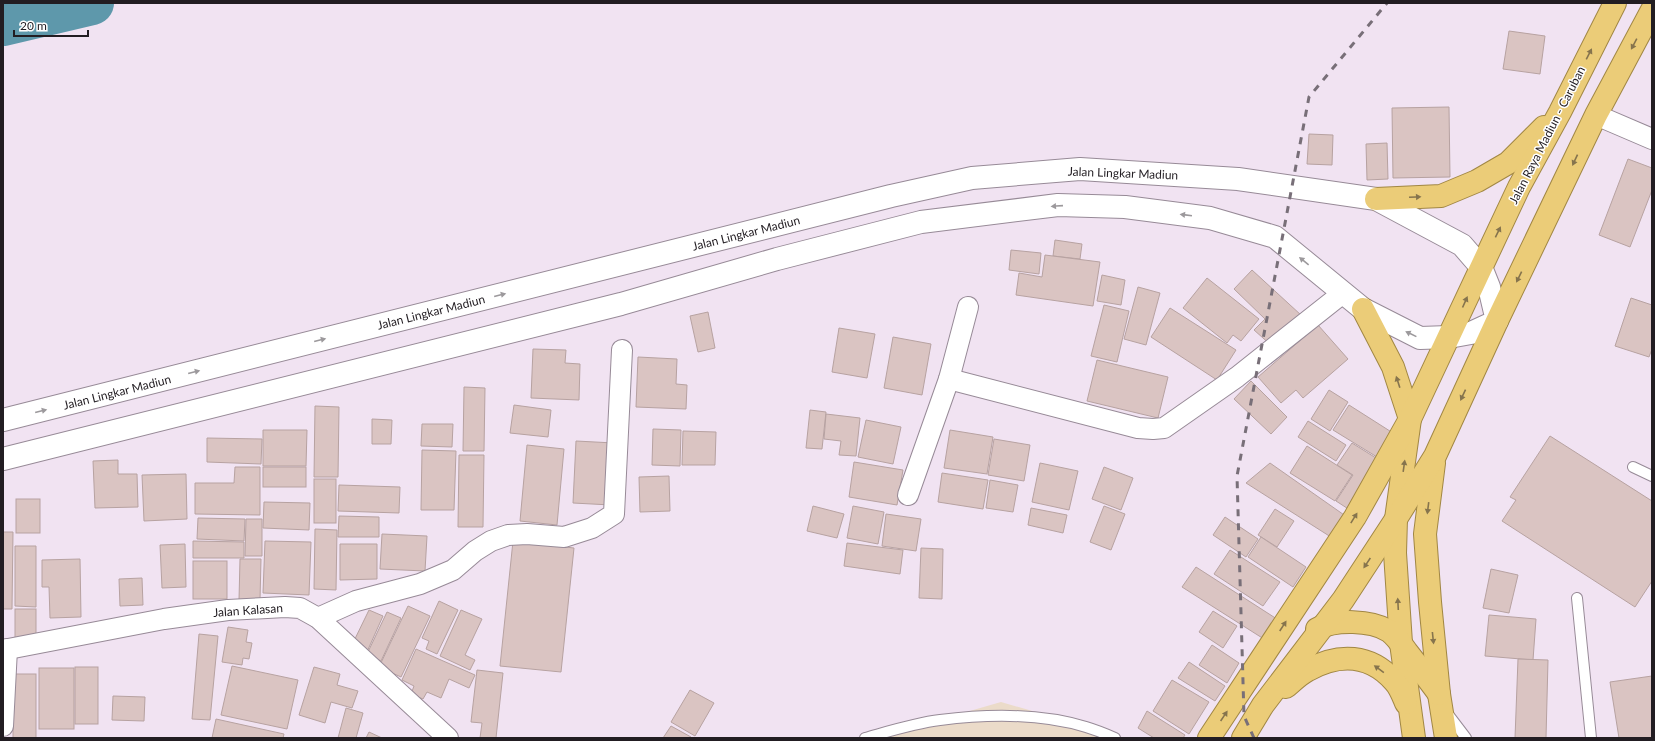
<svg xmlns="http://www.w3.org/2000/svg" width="1655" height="741" viewBox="0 0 1655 741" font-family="Lato,sans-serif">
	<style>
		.industrial { fill: #ebdbc9 }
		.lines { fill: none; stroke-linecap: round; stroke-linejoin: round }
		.river { stroke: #5e98ab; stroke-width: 44 }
		.building { fill: #dac4c2; stroke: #b7a2a1 }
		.service-casing { stroke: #978a97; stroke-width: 12 }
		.minor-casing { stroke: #978a97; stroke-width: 22 }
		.secondary-casing { stroke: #978a97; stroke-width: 24 }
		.trunk-casing { stroke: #a18744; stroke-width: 24 }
		.service { stroke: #fff; stroke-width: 10 }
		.minor { stroke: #fff; stroke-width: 20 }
		.secondary { stroke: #fff; stroke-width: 22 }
		.trunk { stroke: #ebcc78; stroke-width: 22 }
		.rail { stroke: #786f78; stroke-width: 3; stroke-dasharray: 7 7; stroke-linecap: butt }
		.oneway { fill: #86744d }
		.oneway2 { fill: #9c999c }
		.labels { text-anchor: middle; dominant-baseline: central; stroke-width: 3; stroke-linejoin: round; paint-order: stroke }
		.street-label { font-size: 12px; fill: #221d22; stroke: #fff }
	</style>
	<rect width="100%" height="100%" fill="#f1e3f2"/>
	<polygon class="industrial" points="1001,702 1125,738 876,738"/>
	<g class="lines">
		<polyline class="river" points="3,24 92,3"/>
	</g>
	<g class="building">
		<polygon points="1509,31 1545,36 1540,74 1503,69"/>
		<polygon points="1449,107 1450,177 1393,178 1392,108"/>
		<polygon points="1309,134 1333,135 1332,165 1307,164"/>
		<polygon points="1387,143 1388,179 1367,180 1366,144"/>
		<polygon points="1628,159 1652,168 1652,190 1630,247 1599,235"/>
		<polygon points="1055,240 1082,244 1080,259 1053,256"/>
		<polygon points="1011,250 1041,253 1039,274 1009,270"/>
		<polygon points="1045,255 1100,262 1093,306 1016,295 1019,273 1042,277"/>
		<polygon points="1252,270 1301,315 1272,346 1254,330 1265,319 1234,289"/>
		<polygon points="1102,275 1125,280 1121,305 1097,301"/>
		<polygon points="1207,278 1259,319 1241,341 1233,335 1227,343 1183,308"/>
		<polygon points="1138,287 1160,293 1146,345 1124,339"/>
		<polygon points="1631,298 1652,305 1652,349 1649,357 1615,346"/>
		<polygon points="1104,305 1129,311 1117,362 1091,356"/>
		<polygon points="1170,308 1236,350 1217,380 1151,337"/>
		<polygon points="708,312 715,348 698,352 690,316"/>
		<polygon points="1318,325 1348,359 1303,398 1296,390 1281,403 1258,377"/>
		<polygon points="839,328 875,334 867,378 832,372"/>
		<polygon points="893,337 931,344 922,395 884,388"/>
		<polygon points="533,349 566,350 565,363 580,364 579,400 531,398"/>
		<polygon points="638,357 677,359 676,384 687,385 686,409 636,407"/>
		<polygon points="1097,360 1168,377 1158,418 1087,401"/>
		<polygon points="1251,381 1287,417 1271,434 1234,399"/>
		<polygon points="464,387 485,388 484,451 463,451"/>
		<polygon points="1329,390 1348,402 1330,431 1311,419"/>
		<polygon points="514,405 551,410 548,437 510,433"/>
		<polygon points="1349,405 1393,433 1377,457 1333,430"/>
		<polygon points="315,406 339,407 338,477 314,477"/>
		<polygon points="810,410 826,412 822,449 806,448"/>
		<polygon points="826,414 860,418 856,456 839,455 841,441 824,439"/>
		<polygon points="372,419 392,420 391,444 372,444"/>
		<polygon points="866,420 901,427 893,464 858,457"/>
		<polygon points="1308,421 1346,445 1336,461 1298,437"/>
		<polygon points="422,424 453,424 452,447 421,446"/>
		<polygon points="653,429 681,430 680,466 652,465"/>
		<polygon points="263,430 307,430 306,466 263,466"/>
		<polygon points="950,430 993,437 987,474 944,468"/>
		<polygon points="683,431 716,432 715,465 682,465"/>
		<polygon points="1550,436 1652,501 1652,581 1635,607 1502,521 1516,500 1510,497"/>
		<polygon points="207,438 262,439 261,464 207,462"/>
		<polygon points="994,439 1030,445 1024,481 988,475"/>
		<polygon points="576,441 614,443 611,505 573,503"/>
		<polygon points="1352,443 1384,463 1353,512 1336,501 1353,475 1337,465"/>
		<polygon points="527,445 564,449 557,525 520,521"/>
		<polygon points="1307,446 1352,475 1335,501 1290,473"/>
		<polygon points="422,450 456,451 454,510 421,510"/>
		<polygon points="459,455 484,455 483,527 458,527"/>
		<polygon points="118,460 118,474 137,474 138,507 95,508 93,461"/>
		<polygon points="854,462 903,470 897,505 849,497"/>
		<polygon points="1040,463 1078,471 1069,510 1032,502"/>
		<polygon points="1270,463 1347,517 1334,539 1246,483"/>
		<polygon points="235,467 260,467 260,515 195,514 195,483 234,483"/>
		<rect x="263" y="467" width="43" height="20"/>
		<polygon points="1104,467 1133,478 1121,510 1092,499"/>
		<polygon points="942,473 988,480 983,509 938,502"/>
		<polygon points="186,474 187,519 144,521 142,475"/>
		<polygon points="669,476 670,511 640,512 639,477"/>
		<rect x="314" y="479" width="22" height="44"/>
		<polygon points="990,480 1018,485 1013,512 986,508"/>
		<polygon points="339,485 400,487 399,513 338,511"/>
		<rect x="16" y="499" width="24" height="34"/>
		<polygon points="264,502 310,503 309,530 263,528"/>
		<polygon points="813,506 844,514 837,538 807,531"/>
		<polygon points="853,506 884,512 878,544 847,538"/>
		<polygon points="1104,506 1125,514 1111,550 1090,542"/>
		<polygon points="1031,508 1067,515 1063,533 1028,525"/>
		<polygon points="1275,509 1294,521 1277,547 1258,535"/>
		<polygon points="886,514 921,519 916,551 882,546"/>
		<polygon points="339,516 379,517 379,537 338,537"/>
		<polygon points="1225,517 1258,539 1246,557 1213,535"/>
		<polygon points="198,518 245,519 244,541 197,539"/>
		<polygon points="246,519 262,519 262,556 245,556"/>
		<polygon points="315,529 337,530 336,590 314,589"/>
		<polygon points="3,532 13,532 12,609 3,609"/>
		<polygon points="382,534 427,536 425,571 380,569"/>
		<polygon points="1261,537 1306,567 1293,587 1248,557"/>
		<polygon points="193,541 244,542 244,558 193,558"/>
		<polygon points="265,541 311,542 309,595 263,593"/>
		<polygon points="513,541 574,548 561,672 500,666"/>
		<polygon points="847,543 903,550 900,574 844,566"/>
		<polygon points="185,544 186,587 162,588 160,545"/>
		<polygon points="340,544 377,544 377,579 340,580"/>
		<polygon points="15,546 36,546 36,607 15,606"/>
		<polygon points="921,548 943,549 942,599 919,598"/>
		<polygon points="1230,550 1280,582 1263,606 1214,574"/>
		<polygon points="80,559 81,617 50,618 49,587 42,587 42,560"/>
		<polygon points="240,559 261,559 260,600 239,600"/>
		<rect x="193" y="561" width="34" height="38"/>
		<polygon points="1196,567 1280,621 1267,641 1182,587"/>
		<polygon points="1491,569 1518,575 1509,613 1483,608"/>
		<polygon points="142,578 143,605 120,606 119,579"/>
		<polygon points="439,601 458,610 437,654 426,649 429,641 422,638"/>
		<polygon points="408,606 430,616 401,677 379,667"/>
		<rect x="15" y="609" width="21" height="30"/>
		<polygon points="369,610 383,616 366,654 351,647"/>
		<polygon points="461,610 482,619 465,655 475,660 470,670 440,656"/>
		<polygon points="1213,611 1237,626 1223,648 1199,632"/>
		<polygon points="387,612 401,618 381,661 367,654"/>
		<polygon points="1489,615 1536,619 1533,660 1485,656"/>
		<polygon points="228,627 248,630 246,642 252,643 249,659 243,658 242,665 222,662"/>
		<polygon points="199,634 218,636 210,720 192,719"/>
		<polygon points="1212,645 1239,663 1227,683 1199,665"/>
		<polygon points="416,649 475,675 469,688 449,679 441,698 427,692 423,699 411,694 414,686 402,680"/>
		<polygon points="1518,659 1548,660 1546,738 1515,738"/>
		<polygon points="1189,662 1225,686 1215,701 1178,678"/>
		<polygon points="232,666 298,680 287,729 221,715"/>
		<rect x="75" y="667" width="23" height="57"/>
		<polygon points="314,667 340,674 337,685 358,691 352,708 331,702 325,723 299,715"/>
		<rect x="39" y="668" width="35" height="61"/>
		<polygon points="477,670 503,673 496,738 480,738 482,723 471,722"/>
		<rect x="13" y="674" width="23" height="64"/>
		<polygon points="1652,676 1652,738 1619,738 1610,682"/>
		<polygon points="1172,680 1209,702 1189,734 1153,711"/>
		<polygon points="690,690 714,703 695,736 671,722"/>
		<polygon points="113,696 145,697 144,721 112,720"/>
		<polygon points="346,708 363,713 356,738 338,738"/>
		<polygon points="1147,711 1185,735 1183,738 1154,738 1138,728"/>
		<polygon points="216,719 284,734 283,738 212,738"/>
		<polygon points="671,726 691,737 690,738 663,738"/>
		<polygon points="369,732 382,738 366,738"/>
	</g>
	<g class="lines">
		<g class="service-casing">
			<g id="service">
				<polyline points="1633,467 1652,476"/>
				<polyline points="1577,598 1591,738"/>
				<polyline points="1447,713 1466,738"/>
				<path d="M865,738C890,731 915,723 940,720C987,714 1040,713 1086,727C1096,730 1106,734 1115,738"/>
			</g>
		</g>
		<g class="minor-casing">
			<g id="minor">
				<polyline points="1596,115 1652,139"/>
				<polyline points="949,379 1138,428 1153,429 1164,428 1237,377 1343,293"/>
				<polyline points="908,495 949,379 968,307"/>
				<polyline points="318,618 356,601 420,584 453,570 475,551 491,541 508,535 527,534 564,537 592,528 614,514 622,350"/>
				<polyline points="3,650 164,619 228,610 285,607 300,608 318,618 448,738"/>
				<polyline points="3,726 7,649"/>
			</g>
		</g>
		<g class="secondary-casing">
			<polyline id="secondary" points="3,420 891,196 972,178 1080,169 1238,179 1376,199 1462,245 1481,267 1489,287 1497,321 1471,333 1449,337 1420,338 1363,309 1275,237 1210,218 1125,207 1058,205 921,222 777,259 621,304 3,459"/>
		</g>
		<g class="trunk-casing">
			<g id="trunk">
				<polyline points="1376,199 1441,196 1477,181 1508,163 1544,127"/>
				<polyline points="1363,309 1393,367 1410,419 1396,519 1395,553 1401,643 1414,738"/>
				<polyline points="1434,463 1425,534 1430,602 1439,694 1446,738"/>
				<path d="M1317,629C1335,619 1371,620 1389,631C1396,636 1402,645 1407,652C1418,666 1429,680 1439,694"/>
				<path d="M1286,687C1293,681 1300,674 1308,670C1339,653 1370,654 1394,681C1400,687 1403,696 1406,703"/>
				<polyline points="1209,738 1355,517 1410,419 1519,187 1560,112 1615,3"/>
				<polyline points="1243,738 1263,705 1343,600 1396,519 1435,456 1497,321 1596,115 1652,10"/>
			</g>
		</g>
		<use href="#service" class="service"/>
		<use href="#minor" class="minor"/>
		<use href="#secondary" class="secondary"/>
		<use href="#trunk" class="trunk"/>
		<polyline class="rail" points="1254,738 1244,716 1237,476 1309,97 1387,3"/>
	</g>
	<defs><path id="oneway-solid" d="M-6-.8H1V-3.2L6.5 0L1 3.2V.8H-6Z"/></defs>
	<g class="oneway">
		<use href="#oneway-solid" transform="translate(1634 44) rotate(118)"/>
		<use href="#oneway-solid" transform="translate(1589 54) rotate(-63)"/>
		<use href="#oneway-solid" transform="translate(1575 160) rotate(115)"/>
		<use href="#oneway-solid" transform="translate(1415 197) rotate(-3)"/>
		<use href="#oneway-solid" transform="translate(1498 232) rotate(-64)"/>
		<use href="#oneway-solid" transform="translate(1519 277) rotate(116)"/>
		<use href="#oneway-solid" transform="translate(1465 302) rotate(-66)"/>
		<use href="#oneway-solid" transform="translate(1398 382) rotate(-108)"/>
		<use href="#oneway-solid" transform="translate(1463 395) rotate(115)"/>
		<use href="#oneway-solid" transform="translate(1404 466) rotate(-82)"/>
		<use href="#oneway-solid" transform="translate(1428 508) rotate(97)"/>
		<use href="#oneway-solid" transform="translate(1354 518) rotate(-58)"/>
		<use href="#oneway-solid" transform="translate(1367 563) rotate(124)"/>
		<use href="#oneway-solid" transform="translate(1398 604) rotate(-93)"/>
		<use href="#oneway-solid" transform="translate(1283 626) rotate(-57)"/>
		<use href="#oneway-solid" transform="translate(1433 638) rotate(84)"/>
		<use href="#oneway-solid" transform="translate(1379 669) rotate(-144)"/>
		<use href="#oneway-solid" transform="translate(1224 716) rotate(-56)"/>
	</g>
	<g class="oneway2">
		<use href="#oneway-solid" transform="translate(1057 206) rotate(176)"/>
		<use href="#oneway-solid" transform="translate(1186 215) rotate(-173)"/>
		<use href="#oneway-solid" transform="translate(1304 261) rotate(-141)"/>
		<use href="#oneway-solid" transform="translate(500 295) rotate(-14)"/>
		<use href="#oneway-solid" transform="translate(1411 334) rotate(-154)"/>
		<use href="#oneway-solid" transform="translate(320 340) rotate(-14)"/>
		<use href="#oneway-solid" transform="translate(194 372) rotate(-14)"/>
		<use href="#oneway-solid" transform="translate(41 411) rotate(-14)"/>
	</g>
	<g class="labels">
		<g class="street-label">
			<text transform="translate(1547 135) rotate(-63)">Jalan Raya Madiun - Caruban</text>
			<text transform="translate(1123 173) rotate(2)">Jalan Lingkar Madiun</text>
			<text transform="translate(746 233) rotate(-14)">Jalan Lingkar Madiun</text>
			<text transform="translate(431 312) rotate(-14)">Jalan Lingkar Madiun</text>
			<text transform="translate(117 392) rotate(-14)">Jalan Lingkar Madiun</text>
			<text transform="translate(248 610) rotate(-4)">Jalan Kalasan</text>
		</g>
	</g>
	<rect width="1655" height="741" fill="none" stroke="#221d22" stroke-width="8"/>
	<path d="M14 30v6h74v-6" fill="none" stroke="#221d22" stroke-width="2"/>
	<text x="20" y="30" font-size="12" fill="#221d22" stroke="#ffffff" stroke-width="3" paint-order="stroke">20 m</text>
</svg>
